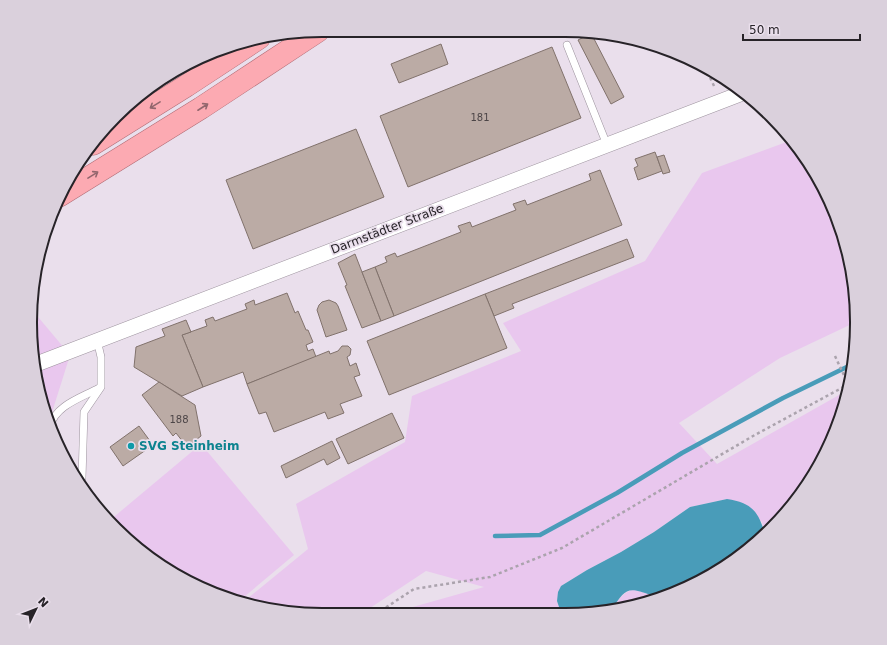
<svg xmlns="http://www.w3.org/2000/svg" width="887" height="645" viewBox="0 0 887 645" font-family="'DejaVu Sans',sans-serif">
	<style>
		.green { fill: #e9c7ee }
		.water { fill: #499cb9 }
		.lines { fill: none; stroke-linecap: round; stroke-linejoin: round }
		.stream { stroke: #499cb9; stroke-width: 4.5 }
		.building { fill: #bbaba5; stroke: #81726c }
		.service-casing { stroke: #9d939e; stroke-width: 8 }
		.minor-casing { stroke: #9d939e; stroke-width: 16 }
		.trunk-casing { stroke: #b16c75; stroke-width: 23 }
		.path { stroke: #aba3ad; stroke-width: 2.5; stroke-dasharray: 3 3; stroke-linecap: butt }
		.service { stroke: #fff; stroke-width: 7 }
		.minor { stroke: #fff; stroke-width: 15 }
		.trunk { stroke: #fcaab2; stroke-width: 22 }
		.oneway { stroke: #92666d }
		.culture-dot { fill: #0f9aa8; stroke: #eadfec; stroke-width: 1.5 }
		.labels { text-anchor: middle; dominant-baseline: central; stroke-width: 3.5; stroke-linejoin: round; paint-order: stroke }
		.number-label { font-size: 10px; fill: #4c4547 }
		.street-label { font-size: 12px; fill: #272328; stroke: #eadfec }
		.culture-label { font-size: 12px; font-weight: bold; fill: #0d838f; stroke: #eadfec; text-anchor: start }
		.rim { fill: none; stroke: #272328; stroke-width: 2 }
	</style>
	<rect width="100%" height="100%" fill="#eadfec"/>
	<g class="green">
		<polygon points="792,140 818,176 842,229 855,285 856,322 780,358 679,423 717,464 848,390 847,398 827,452 796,501 765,534 762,522 727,499 690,507 654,532 621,552 587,570 561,586 557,601 561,613 397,614 402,610 484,587 426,571 361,614 304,614 242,603 308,549 296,504 405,442 412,396 521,351 503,323 645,261 702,173"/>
		<polygon points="33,311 70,355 49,422 32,360"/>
		<polygon points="201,444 294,555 238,602 193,585 145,555 109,521"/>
		<path d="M634,589L651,595L648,600L611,610C617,601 623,592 634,589Z"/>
	</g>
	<path class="water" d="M727,499C751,503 758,510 765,534L757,543L677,593L648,600L651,595C626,586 626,589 611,610L603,612L561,613L557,601L558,592L561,586L587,570L621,552L654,532L690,507Z"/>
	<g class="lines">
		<polyline class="stream" points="495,536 540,535 617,493 682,453 783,398 853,364"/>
	</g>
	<g class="building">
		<polygon points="588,35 592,35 624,97 611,104 578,40"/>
		<polygon points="441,44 448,64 399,83 391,64"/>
		<polygon points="552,47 581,118 408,187 380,116"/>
		<polygon points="356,129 384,197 253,249 226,180"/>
		<polygon points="655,152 662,171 638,180 634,168 638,166 635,159"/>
		<polygon points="664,155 670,172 663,174 657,157"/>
		<polygon points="600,170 622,225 394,316 375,267 387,262 385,257 395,253 397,257 461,232 458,226 470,222 472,227 516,210 513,204 525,200 527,205 591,180 589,174"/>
		<polygon points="627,239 634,257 512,304 514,308 494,316 485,294"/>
		<polygon points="355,254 381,321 362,328 345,286 347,285 338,263"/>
		<polygon points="375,267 394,316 381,321 362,272"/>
		<polygon points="287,293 295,313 298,311 306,330 308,330 313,342 306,345 308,351 313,349 316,357 247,384 243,372 203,387 182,335 207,326 205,320 213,317 215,321 247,309 245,304 254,300 255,305"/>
		<polygon points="485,294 507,348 389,395 367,341"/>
		<polygon points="329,300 336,303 338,306 347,330 326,337 317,310 319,305 322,302"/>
		<polygon points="186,320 191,332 182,335 203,387 182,396 134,367 136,347 165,336 162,329"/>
		<polygon points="342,346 348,346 351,349 350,355 347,357 350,366 356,363 360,375 354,377 362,396 340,404 344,413 328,419 325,412 274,432 266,412 259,414 247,384 329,351 330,354 338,351"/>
		<polygon points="159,382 195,405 201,436 187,447 176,433 173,436 142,395"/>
		<polygon points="392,413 404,438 348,464 336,439"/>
		<polygon points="139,426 153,445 123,466 110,447"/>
		<polygon points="332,441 340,458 327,465 324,459 286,478 281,466"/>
	</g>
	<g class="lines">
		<g class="service-casing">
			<g id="service">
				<polyline points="567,45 607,145"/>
				<path d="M50,426C56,405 81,398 99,388"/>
				<polyline points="82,478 84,412 101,387 101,357 97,340"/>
			</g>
		</g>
		<g class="minor-casing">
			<polyline id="minor" points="34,365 740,94"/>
		</g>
		<g class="trunk-casing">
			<g id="trunk">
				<polyline points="93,144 186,86 259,38"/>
				<polyline points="59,196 201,108 318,31"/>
			</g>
		</g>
		<g class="path">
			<polyline points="705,67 715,88"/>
			<polyline points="835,356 848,384"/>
			<polyline points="376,614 414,589 490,577 562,548 753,436 849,384"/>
		</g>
		<use href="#service" class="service"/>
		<use href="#minor" class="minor"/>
		<use href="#trunk" class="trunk"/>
	</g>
	<defs><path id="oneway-shaft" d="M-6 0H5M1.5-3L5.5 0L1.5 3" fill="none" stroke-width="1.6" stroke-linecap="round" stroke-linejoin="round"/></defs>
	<g class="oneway">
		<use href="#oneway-shaft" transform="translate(155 105) rotate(148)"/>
		<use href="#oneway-shaft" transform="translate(203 107) rotate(-33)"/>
		<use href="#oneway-shaft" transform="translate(93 175) rotate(-32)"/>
	</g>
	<circle class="culture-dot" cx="131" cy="446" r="4"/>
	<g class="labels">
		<g class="number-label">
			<text x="480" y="117">181</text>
			<text x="179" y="419">188</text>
		</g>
		<g class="street-label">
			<text transform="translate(387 229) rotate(-21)">Darmstädter Straße</text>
		</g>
		<g class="culture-label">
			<text x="139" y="446">SVG Steinheim</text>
		</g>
	</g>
	<path d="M0 0H887V645H0ZM322 37H565A285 285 0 0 1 850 322V323A285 285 0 0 1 565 608H322A285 285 0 0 1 37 323V322A285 285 0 0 1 322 37Z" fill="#dad0dc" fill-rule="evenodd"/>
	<path class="rim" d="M322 37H565A285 285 0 0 1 850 322V323A285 285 0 0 1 565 608H322A285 285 0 0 1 37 323V322A285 285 0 0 1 322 37Z"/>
	<g transform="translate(36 609) rotate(47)" stroke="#eadfec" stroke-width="3" paint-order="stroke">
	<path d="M0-3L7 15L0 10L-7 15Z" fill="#272328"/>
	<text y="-6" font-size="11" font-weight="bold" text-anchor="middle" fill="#272328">N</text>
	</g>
	<path d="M743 34v6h117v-6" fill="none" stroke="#272328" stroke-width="2"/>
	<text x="749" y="34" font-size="12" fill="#272328" stroke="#eadfec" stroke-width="3" paint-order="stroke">50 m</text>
</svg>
